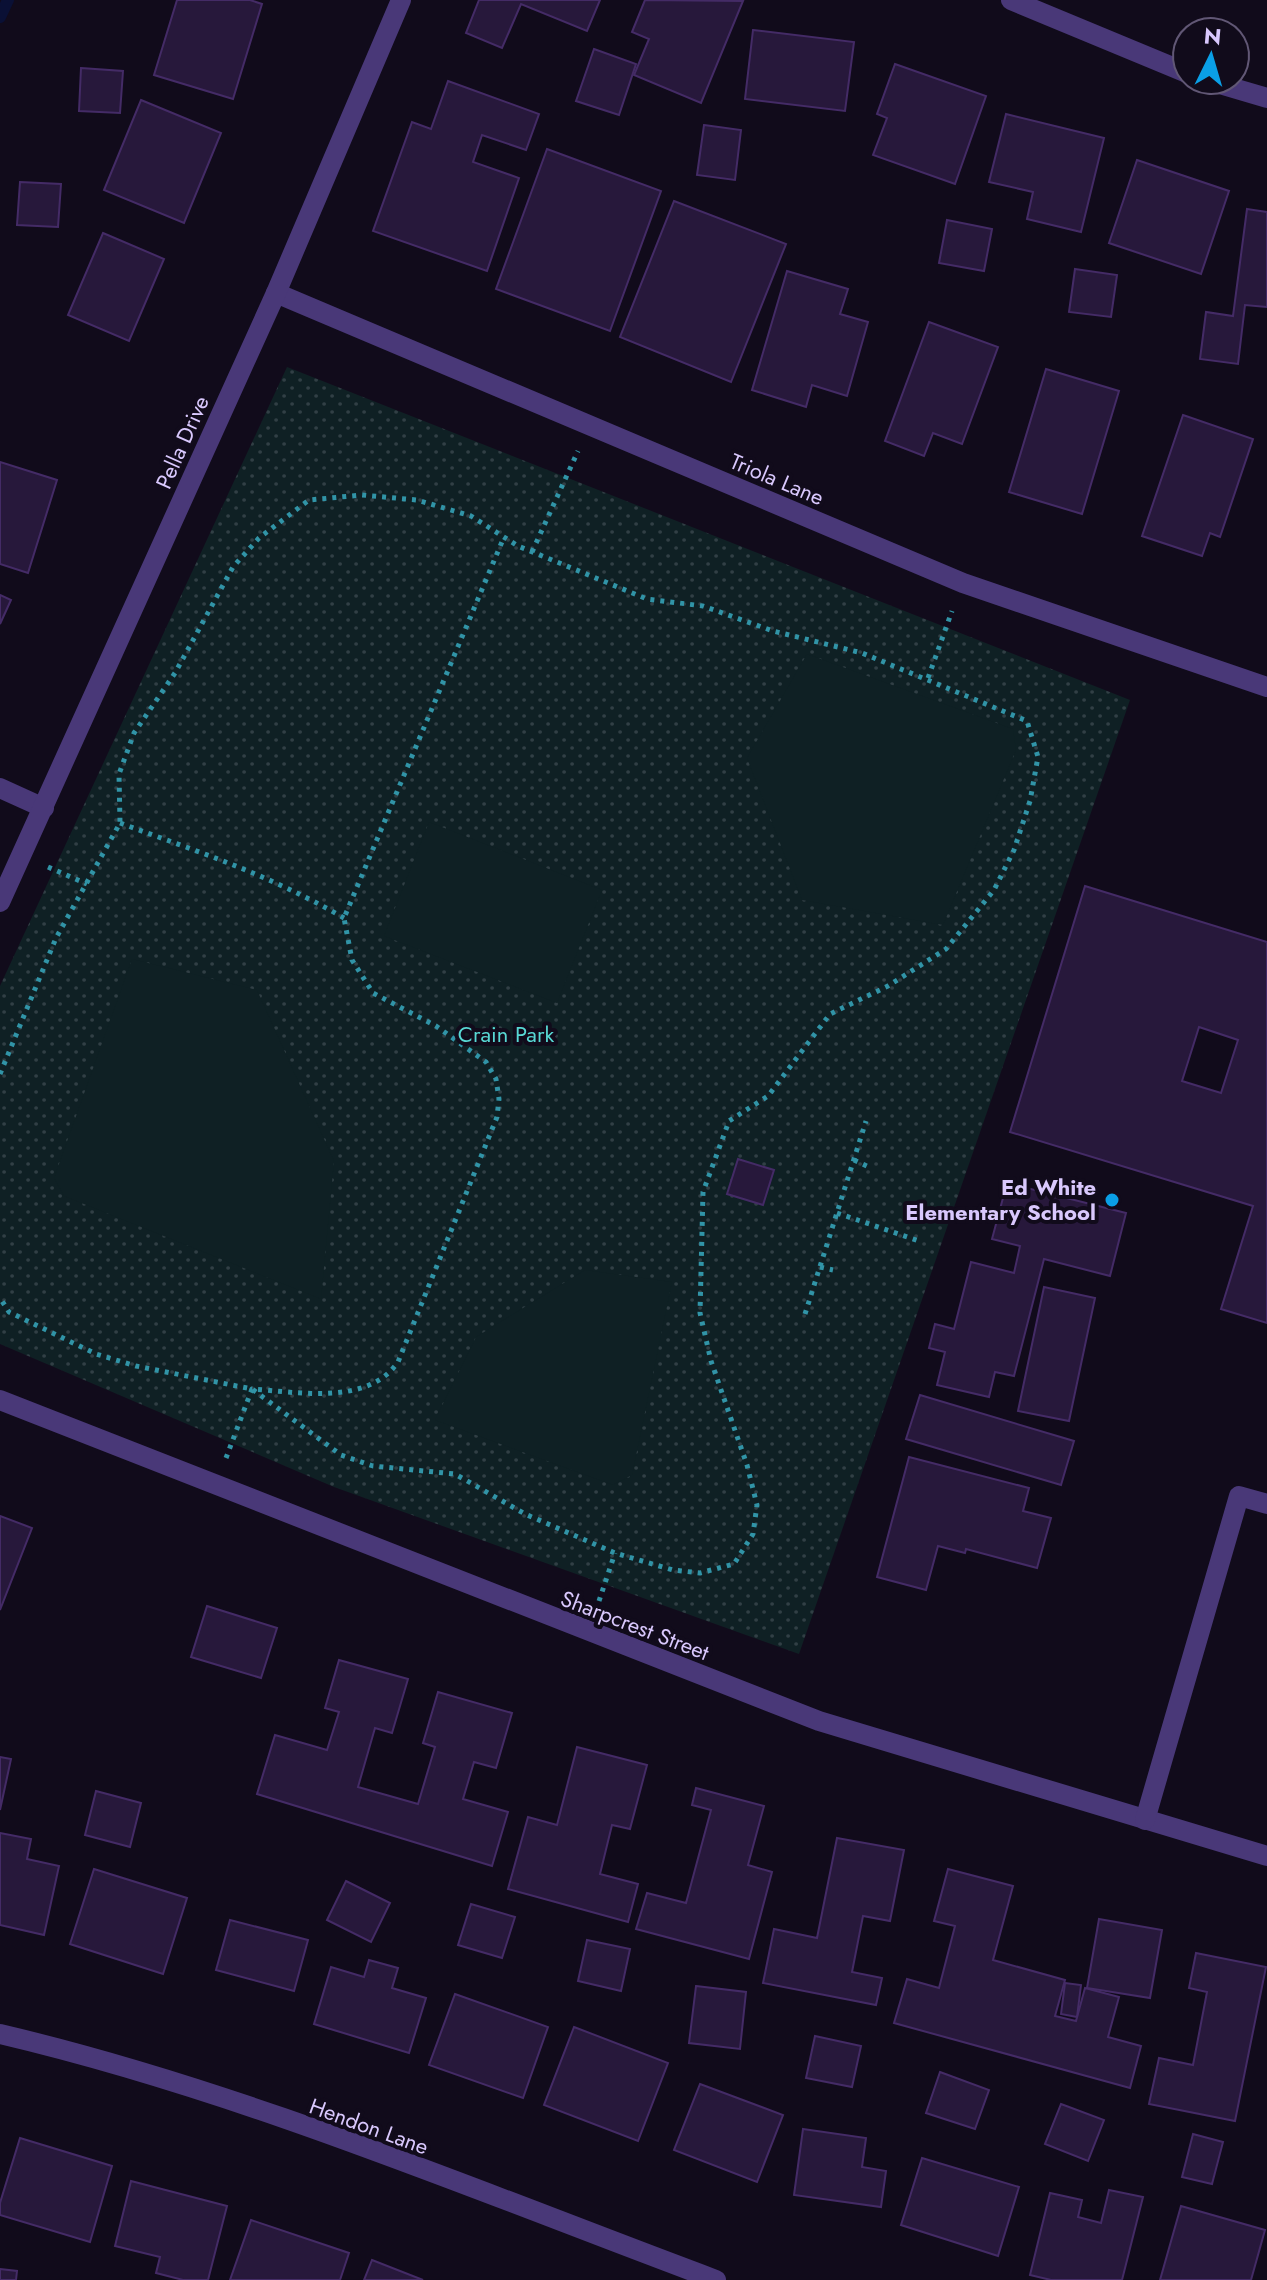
<svg xmlns="http://www.w3.org/2000/svg" width="1267" height="2280" viewBox="0 0 1267 2280" font-family="Jost,sans-serif">
	<style>
		.park { fill: url(#park-dots) }
		.garden { fill: #0f2024 }
		.lines { fill: none; stroke-linecap: round; stroke-linejoin: round }
		.stream { stroke: #0a1035; stroke-width: 12 }
		.building { fill: #27183b; stroke: #442b66; stroke-width: 2; fill-rule: evenodd }
		.path { stroke: #3194a7; stroke-width: 5; stroke-dasharray: 4 6; stroke-linecap: butt }
		.minor { stroke: #493878; stroke-width: 20 }
		.poi-dot { fill: #0a9fe6; stroke: #110b1b; stroke-width: 3 }
		.labels { text-anchor: middle; dominant-baseline: central; stroke-width: 8; stroke-linejoin: round; paint-order: stroke }
		.street-label { font-size: 22px; fill: #d9c8fd; stroke: #110b1b }
		.park-label { font-size: 22px; fill: #58d8d4; stroke: #110b1b }
		.poi-label { font-size: 22px; font-weight: bold; fill: #d9c8fd; stroke: #110b1b; text-anchor: end }
	</style>
	<defs>
		<pattern id="park-dots" width="8" height="8" patternUnits="userSpaceOnUse" patternTransform="scale(2)"><rect width="8" height="8" fill="#0f2024"/><path d="M2 2h.1M6 6h.1" fill="none" stroke="#313f45" stroke-width="1.8" stroke-linecap="round"/></pattern>
	</defs>
	<rect width="100%" height="100%" fill="#110b1b"/>
	<polygon class="park" points="287,367 1130,700 799,1654 334,1487 0,1344 0,986"/>
	<g class="garden">
		<polygon points="807,654 1013,729 1016,750 943,925 802,900 747,758"/>
		<polygon points="429,822 602,890 557,1003 384,936"/>
		<polygon points="132,959 257,990 334,1161 321,1299 64,1196 54,1178"/>
		<polygon points="585,1270 672,1282 632,1475 613,1485 435,1420 476,1337"/>
	</g>
	<g class="lines">
		<polyline class="stream" points="0,17 8,0"/>
	</g>
	<g class="building">
		<polygon points="177,0 250,0 262,4 233,99 154,75"/>
		<polygon points="479,0 600,0 587,31 521,4 502,48 466,33"/>
		<polygon points="645,0 743,1 701,103 634,75 649,39 632,32"/>
		<polygon points="753,30 854,42 845,111 745,99"/>
		<polygon points="594,49 636,64 619,115 576,101"/>
		<polygon points="895,64 986,96 955,184 873,155 887,118 877,114"/>
		<polygon points="81,68 123,71 120,113 79,111"/>
		<polygon points="448,81 539,114 526,150 482,135 473,162 519,178 487,271 373,231 412,122 431,129"/>
		<polygon points="141,100 221,133 184,223 104,190"/>
		<polygon points="1006,114 1104,138 1081,232 1027,219 1033,192 989,182"/>
		<polygon points="704,125 741,130 735,180 697,175"/>
		<polygon points="547,149 661,191 610,331 496,289"/>
		<polygon points="1137,160 1229,191 1201,274 1109,243"/>
		<polygon points="20,182 61,184 58,227 17,225"/>
		<polygon points="674,201 786,244 731,382 620,337"/>
		<polygon points="1247,209 1267,212 1267,307 1245,305 1238,364 1200,359 1206,312 1233,316"/>
		<polygon points="947,220 992,229 984,271 939,263"/>
		<polygon points="103,233 164,259 129,341 68,315"/>
		<polygon points="1075,269 1117,275 1111,317 1069,312"/>
		<polygon points="787,271 848,289 840,314 868,322 847,396 812,385 806,407 752,390"/>
		<polygon points="929,322 998,347 962,444 933,433 924,456 885,441"/>
		<polygon points="1046,369 1119,391 1082,514 1009,492"/>
		<polygon points="1183,415 1253,439 1220,537 1210,533 1202,556 1142,536"/>
		<polygon points="0,462 57,480 28,573 0,564"/>
		<polygon points="0,595 11,600 0,624"/>
		<path d="M1085,886L1267,942V1323L1221,1309L1253,1206L1010,1132ZM1199,1027L1238,1040L1221,1093L1182,1081Z"/>
		<polygon points="738,1159 774,1170 763,1205 727,1194"/>
		<polygon points="1007,1183 1126,1213 1110,1276 1044,1259 1014,1376 995,1372 989,1397 937,1385 945,1352 929,1348 935,1324 954,1329 971,1262 1014,1273 1020,1246 992,1239"/>
		<polygon points="1044,1287 1095,1298 1069,1421 1018,1411"/>
		<polygon points="920,1395 1074,1441 1061,1485 906,1439"/>
		<polygon points="909,1457 1029,1488 1023,1511 1051,1518 1037,1568 966,1549 965,1553 938,1546 926,1590 877,1577"/>
		<polygon points="0,1516 32,1528 0,1610"/>
		<polygon points="207,1606 277,1628 261,1678 191,1657"/>
		<polygon points="339,1660 408,1679 392,1733 375,1728 358,1787 418,1804 435,1747 423,1743 438,1692 512,1713 496,1768 474,1762 463,1799 508,1812 492,1866 257,1794 275,1735 327,1750 339,1712 325,1708"/>
		<polygon points="577,1747 647,1765 630,1829 612,1825 600,1874 638,1884 628,1922 508,1889 528,1817 557,1825"/>
		<polygon points="0,1757 11,1759 0,1810"/>
		<polygon points="696,1788 764,1806 748,1865 772,1872 749,1959 636,1929 647,1893 686,1903 711,1810 692,1805"/>
		<polygon points="96,1791 141,1803 130,1847 85,1835"/>
		<polygon points="0,1833 31,1839 27,1859 59,1866 44,1935 0,1925"/>
		<polygon points="837,1838 904,1850 890,1921 863,1916 852,1972 882,1978 876,2005 763,1983 774,1929 817,1938"/>
		<polygon points="94,1869 187,1898 163,1974 70,1944"/>
		<polygon points="948,1869 1013,1886 993,1960 1065,1980 1055,2016 1076,2021 1085,1988 1119,1997 1108,2037 1141,2046 1130,2088 894,2023 907,1979 939,1988 955,1926 934,1921"/>
		<polygon points="346,1881 390,1903 371,1942 327,1920"/>
		<polygon points="471,1904 515,1917 502,1958 458,1945"/>
		<polygon points="1099,1919 1162,1930 1150,1998 1087,1988"/>
		<polygon points="230,1920 308,1940 294,1991 216,1970"/>
		<polygon points="587,1940 630,1949 621,1991 578,1981"/>
		<polygon points="1196,1953 1266,1967 1235,2121 1149,2104 1159,2058 1193,2065 1207,1992 1189,1988"/>
		<polygon points="369,1960 398,1968 392,1988 426,1998 409,2053 314,2024 331,1967 364,1977"/>
		<polygon points="1065,1983 1081,1985 1077,2017 1061,2014"/>
		<polygon points="696,1986 746,1992 740,2049 689,2043"/>
		<polygon points="455,1994 548,2027 523,2098 429,2065"/>
		<polygon points="574,2027 668,2063 638,2141 544,2105"/>
		<polygon points="815,2036 861,2046 852,2087 806,2078"/>
		<polygon points="940,2072 989,2090 975,2129 926,2113"/>
		<polygon points="700,2084 783,2115 757,2182 674,2150"/>
		<polygon points="1061,2104 1104,2120 1088,2161 1045,2144"/>
		<polygon points="803,2129 866,2138 862,2167 886,2171 881,2207 794,2195"/>
		<polygon points="1193,2134 1223,2142 1212,2184 1182,2177"/>
		<polygon points="20,2138 112,2166 90,2242 0,2215 0,2203"/>
		<polygon points="922,2158 1019,2187 998,2256 901,2225"/>
		<polygon points="131,2181 227,2206 208,2280 183,2280 156,2273 160,2257 115,2246"/>
		<polygon points="1109,2190 1143,2197 1122,2280 1051,2280 1030,2275 1050,2193 1082,2200 1078,2217 1101,2223"/>
		<polygon points="1181,2206 1265,2230 1251,2280 1160,2280"/>
		<polygon points="251,2220 349,2253 340,2280 230,2280"/>
		<polygon points="372,2260 423,2280 364,2280"/>
		<polygon points="0,2269 17,2271 16,2280 0,2280"/>
	</g>
	<g class="lines">
		<g class="path">
			<polyline points="532,552 578,451"/>
			<polyline points="928,678 952,611"/>
			<path d="M120,823C201,853 268,874 344,918"/>
			<polyline points="48,867 87,884"/>
			<polyline points="0,1074 56,938 120,823 119,774 134,733 175,673 233,567 259,538 309,500 362,495 417,500 471,516 518,546 647,599 703,606 773,631 862,653 1027,721 1038,757 1030,801 1014,850 994,890 946,949 888,986 830,1014 768,1096 729,1121 703,1192 700,1313 711,1361 747,1465 757,1505 753,1534 734,1564 700,1573 673,1570 615,1553 525,1514 455,1474 373,1466 341,1455 252,1389 136,1366 96,1354 9,1312 0,1298"/>
			<polyline points="854,1160 869,1167"/>
			<polyline points="837,1213 919,1241"/>
			<polyline points="820,1267 833,1270"/>
			<polyline points="805,1314 866,1121"/>
			<path d="M226,1458L252,1389C297,1392 368,1406 398,1362L497,1117L499,1099L496,1079L486,1062L436,1026L373,993L352,960L344,918L504,537"/>
			<polyline points="599,1601 615,1553"/>
		</g>
		<g class="minor">
			<polyline points="1011,0 1187,73"/>
			<polyline points="1206,80 1267,98"/>
			<polyline points="276,293 963,583 1267,687"/>
			<polyline points="0,788 44,808"/>
			<polyline points="0,902 276,293 401,0"/>
			<polyline points="0,1400 819,1721 1267,1856"/>
			<polyline points="1145,1820 1239,1496 1267,1504"/>
			<path d="M0,2034C243,2091 482,2193 716,2280"/>
		</g>
	</g>
	<circle class="poi-dot" cx="1112" cy="1200" r="8"/>
	<g class="labels">
		<g class="street-label">
			<text transform="translate(182 442) rotate(-66)">Pella Drive</text>
			<text transform="translate(777 479) rotate(23)">Triola Lane</text>
			<text transform="translate(635 1625) rotate(21)">Sharpcrest Street</text>
			<text transform="translate(369 2126) rotate(20)">Hendon Lane</text>
		</g>
		<g class="park-label">
			<text x="506" y="1034">Crain Park</text>
		</g>
		<g class="poi-label">
			<text x="1096" y="1187">Ed White<tspan x="1096" dy="25">Elementary School</tspan></text>
		</g>
	</g>
	<g transform="translate(1211 56) rotate(5)"><circle r="38" fill="#110b1b" stroke="#615775" stroke-width="2"/>
	<path d="M0-6L14 30L0 20L-14 30Z" fill="#0a9fe6"/>
	<text y="-12" font-size="22" font-weight="bold" text-anchor="middle" fill="#d9c8fd">N</text>
	</g>
</svg>
